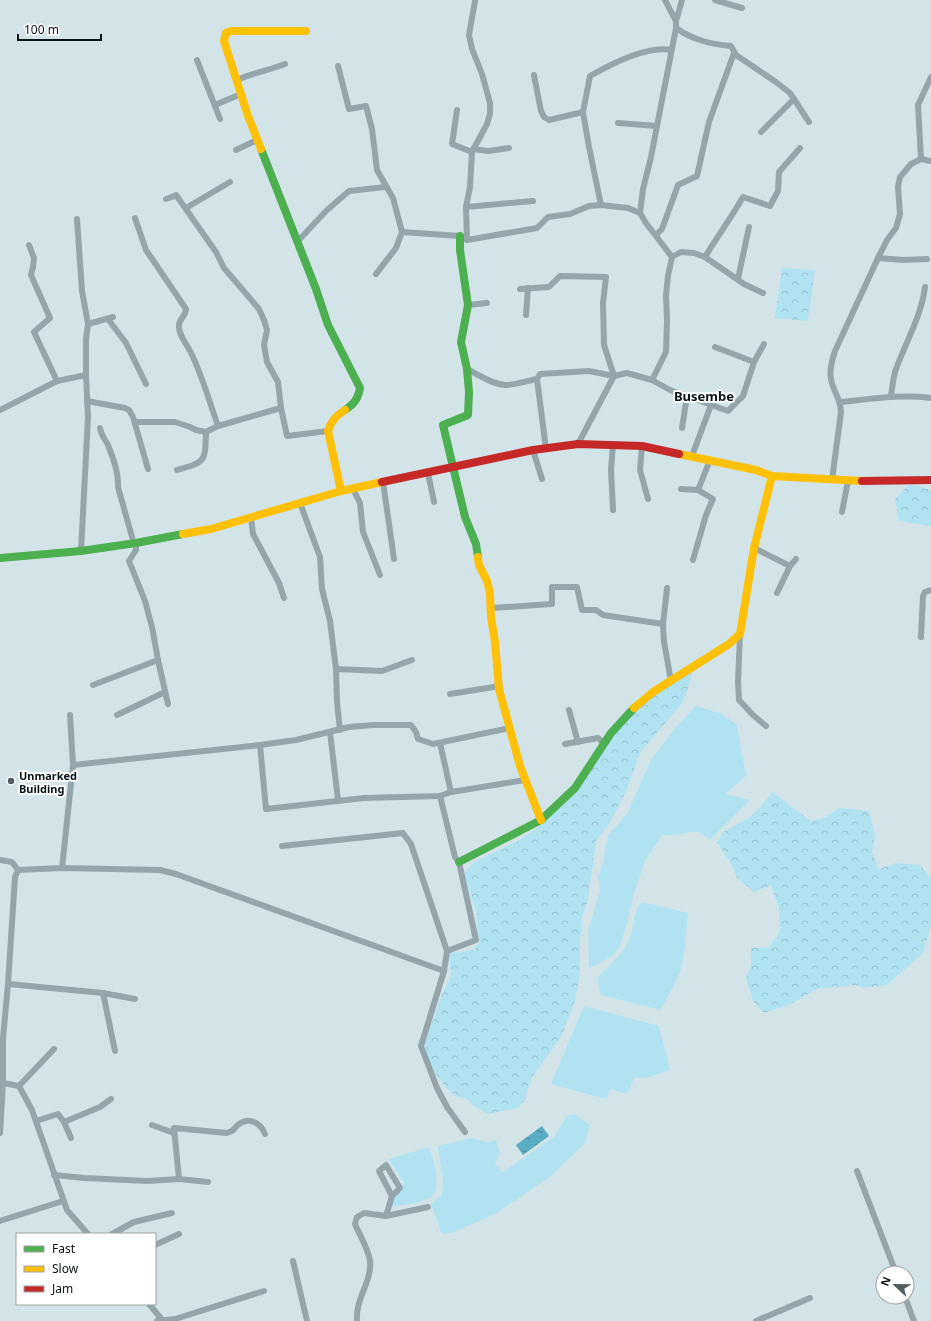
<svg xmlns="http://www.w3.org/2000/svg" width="931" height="1321" viewBox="0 0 931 1321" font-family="'Noto Sans',sans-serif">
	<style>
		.green { fill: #b0e2f2 }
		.forest { fill: url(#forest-crowns) }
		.water { fill: url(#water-ripples) }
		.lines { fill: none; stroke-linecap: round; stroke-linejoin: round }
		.street { stroke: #94a6ac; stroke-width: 6 }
		.fast { stroke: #4caf50; stroke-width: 8 }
		.slow { stroke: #ffc107; stroke-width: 8 }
		.jam { stroke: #c62828; stroke-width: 8 }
		.poi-dot { fill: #505d61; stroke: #fff; stroke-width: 1.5 }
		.labels { text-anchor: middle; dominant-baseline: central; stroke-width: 4; stroke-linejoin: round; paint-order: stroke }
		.poi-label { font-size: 11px; font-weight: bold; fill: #091418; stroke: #fff; text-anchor: start }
		.quarter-label { font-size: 13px; font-weight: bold; fill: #091418; stroke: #fff }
	</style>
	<defs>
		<pattern id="forest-crowns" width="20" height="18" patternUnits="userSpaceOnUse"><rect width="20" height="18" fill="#b0e2f2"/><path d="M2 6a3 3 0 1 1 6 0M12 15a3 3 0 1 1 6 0" fill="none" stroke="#96c1cf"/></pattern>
		<pattern id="water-ripples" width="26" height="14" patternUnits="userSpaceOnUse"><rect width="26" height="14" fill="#5aadc2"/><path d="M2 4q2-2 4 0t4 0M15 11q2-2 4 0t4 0" fill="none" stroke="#498c9d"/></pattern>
	</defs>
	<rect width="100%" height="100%" fill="#d3e4e9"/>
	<g class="green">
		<polygon points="696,706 722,714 737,725 746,776 725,794 750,800 710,840 699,832 691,832 676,835 662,835 646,859 634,893 627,923 620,946 614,954 607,959 589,968 588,931 600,891 598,877 603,863 608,835 627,814 651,760 676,727"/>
		<path d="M642,902L688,913L685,946L680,973L661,1010L601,995L597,978C610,965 625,952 631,934C635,923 633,910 642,902Z"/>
		<polygon points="584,1006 659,1026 670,1070 646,1078 634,1078 629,1092 623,1093 611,1089 606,1099 551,1084"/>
		<polygon points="574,1114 590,1125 585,1143 551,1176 495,1214 454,1232 445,1234 441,1232 431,1204 442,1195 443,1182 438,1146 470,1138 488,1142 496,1140 500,1153 495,1163 502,1173 554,1137 567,1116"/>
		<path d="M429,1147C433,1160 443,1186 431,1197C427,1200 423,1199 419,1202L389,1207L391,1197L399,1191L404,1183L389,1159Z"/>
	</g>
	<g class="forest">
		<polygon points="782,268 815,270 808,321 775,318"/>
		<polygon points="910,484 931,490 931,526 899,521 895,499"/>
		<polygon points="690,665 692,676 683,702 640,753 627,789 611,821 596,841 588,900 582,918 580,941 580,973 575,1001 561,1037 532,1077 524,1101 518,1108 488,1114 474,1106 466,1098 457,1097 449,1091 436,1075 428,1060 425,1043 441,997 451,976 449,953 474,950 479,943 477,913 464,874 474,862 518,841 543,824 577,787 620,724"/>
		<polygon points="772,792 811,821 826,817 839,808 869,811 875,836 872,852 879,869 896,863 920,865 931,878 931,926 923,953 887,985 863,988 856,985 817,989 791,1004 764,1013 753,1001 746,978 751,965 751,948 769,947 780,932 779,908 771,885 754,892 737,878 729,860 717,843 723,832 747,819 760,808"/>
	</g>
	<polygon class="water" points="542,1126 549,1136 523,1155 516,1145"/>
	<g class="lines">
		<g class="street">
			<polyline points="665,0 676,21"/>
			<polyline points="715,0 742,8"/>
			<path d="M676,28C693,40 710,44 731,46L736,55L776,82L790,93L809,122"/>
			<polyline points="197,60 220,119"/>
			<polyline points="338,66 349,109 366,106 372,129 377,170 393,198 402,232 396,248 376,274"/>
			<polyline points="534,75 541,111 544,117 549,120 583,112"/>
			<path d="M237,80C253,73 269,70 285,64"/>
			<polyline points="215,105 241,94"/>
			<polyline points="457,110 452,144 472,152"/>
			<polyline points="618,123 657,126"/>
			<polyline points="761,132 794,99"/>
			<polyline points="473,149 488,151 509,148"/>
			<polyline points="236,150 257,140"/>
			<polyline points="921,159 918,105 931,77"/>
			<polyline points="166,199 172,197 176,195 216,252 224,268 259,309 264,320 267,330 264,345 267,362 278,382 281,408 287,436 328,431"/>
			<path d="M601,205L589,147L583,112L590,76C611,64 647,45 671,50"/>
			<polyline points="466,207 533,201"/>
			<polyline points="186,208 230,182"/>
			<path d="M135,218L146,250L186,309C186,316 179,319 179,325C178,334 186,343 190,351C202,374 209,401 218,426"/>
			<polyline points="77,219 82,291 88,324 86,339 86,375 88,417 81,551"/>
			<polyline points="402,232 460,236 467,240 537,228 548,217 570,214 589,206 601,205 628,208 640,213"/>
			<polyline points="656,235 662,229 678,185 697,176 709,122 734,53"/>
			<polyline points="467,240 466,207 470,187 472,152 487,124 490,114 490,103 482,74 472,49 469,35 475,1"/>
			<polyline points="298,241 327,210 349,191 385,187"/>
			<polyline points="29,245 34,258 33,267 31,275 50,318 34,332 57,381"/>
			<polyline points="672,257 646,223 640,213 643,189 651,157 676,28 676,21 682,0"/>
			<path d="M705,257C717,237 731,218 743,197L770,206L778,191L779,172L800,148"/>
			<polyline points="878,258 903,260 927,259"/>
			<polyline points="738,279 749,227"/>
			<polyline points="520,289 549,287 560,276 606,277 603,303 604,345 614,376 578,444"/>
			<polyline points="468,305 487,303"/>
			<polyline points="526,315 528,288"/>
			<polyline points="108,319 126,343 146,384"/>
			<polyline points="88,324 113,317"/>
			<polyline points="715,347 754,362"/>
			<path d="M467,369C479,375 492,384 505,385C515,385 527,381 537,379"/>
			<polyline points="652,380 666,352 667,320 666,295 668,276 672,257 681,252 694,253 705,257 744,284 763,293"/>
			<path d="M891,396C892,389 893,380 895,372C905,343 921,318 925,287"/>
			<polyline points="87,401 125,408 129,410 133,417 148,469"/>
			<path d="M841,402C871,399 901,394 931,398"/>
			<polyline points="0,410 57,381 86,375"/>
			<polyline points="135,422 175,422 190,427 196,430 206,432 218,426 281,408"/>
			<path d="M100,428C101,435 105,439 108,445C113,458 119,473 118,487L134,544"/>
			<polyline points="682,428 687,396"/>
			<polyline points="642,446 640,470 648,499"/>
			<polyline points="546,449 537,379 540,374 589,371 614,376 627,373 652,380 670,390 728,411 743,396 754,362 764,344"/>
			<polyline points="533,450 542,479"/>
			<polyline points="692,456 711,405"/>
			<path d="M177,470C206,462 205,462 206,432"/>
			<polyline points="428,473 434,502"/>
			<path d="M832,480L841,412C840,396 833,392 831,379C829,370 832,360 835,351L878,258L887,240L896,228L900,214L898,187L900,177L911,164L921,159L931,161"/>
			<polyline points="383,482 394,559"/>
			<polyline points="353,489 360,503 363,532 380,575"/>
			<polyline points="681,489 698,490 713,499 706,515 693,560"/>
			<polyline points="698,490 710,460"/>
			<polyline points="300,503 320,557 322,589 330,621 336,669 337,702 340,730"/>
			<polyline points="613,510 611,470 613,444"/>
			<polyline points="842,512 848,481"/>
			<polyline points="251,517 253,534 279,583 284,598"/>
			<polyline points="136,543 136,550 129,561 145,601 152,627 158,660 168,704"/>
			<polyline points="754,548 790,566"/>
			<polyline points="667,588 663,624 664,642 671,681"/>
			<polyline points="777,593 790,566 796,559"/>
			<polyline points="491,608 552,604 552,587 577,587 582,610 596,610 603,615 663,624"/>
			<polyline points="740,634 738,682 739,700 753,715 766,726"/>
			<polyline points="921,637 923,596 925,592 931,590"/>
			<polyline points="336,669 382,671 412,660"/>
			<polyline points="93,685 158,660"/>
			<polyline points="450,694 500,686"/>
			<polyline points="569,710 578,742"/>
			<polyline points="117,715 165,692"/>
			<polyline points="330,732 338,800"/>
			<polyline points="440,743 451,792"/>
			<polyline points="565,744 598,738 604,743"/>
			<polyline points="260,745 266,809 364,798 440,796 451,792 525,780"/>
			<polyline points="73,765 260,745 296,740 349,727 374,725 411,725 416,732 418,739 433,744 510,728"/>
			<polyline points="440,796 455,857 459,862 476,940 447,951 444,971 421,1046 437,1088 447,1107 465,1132"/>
			<polyline points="282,846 403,833 411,844 447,951"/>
			<polyline points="0,860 12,862 18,870 15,877 8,984 3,1038 3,1083 0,1133"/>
			<polyline points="62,868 73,765 70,715"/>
			<polyline points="18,870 62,868 160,870 176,874 444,971"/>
			<polyline points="8,984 103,993 135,999"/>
			<polyline points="103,993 115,1051"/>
			<polyline points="3,1083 19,1086"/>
			<polyline points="19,1086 32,1110 67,1210 88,1234"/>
			<polyline points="19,1086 54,1049"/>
			<polyline points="36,1121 58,1114 64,1122 71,1138"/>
			<polyline points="64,1122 100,1107 111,1099"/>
			<polyline points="152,1125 174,1133"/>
			<polyline points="857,1171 896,1273"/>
			<polyline points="54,1175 84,1178 148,1181 179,1179 208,1182"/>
			<path d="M179,1179L174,1128L227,1133C237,1130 233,1128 239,1124C250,1116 261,1124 265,1134"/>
			<polyline points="386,1216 392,1196 379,1171 386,1165 400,1188 392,1196"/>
			<polyline points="0,1221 63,1201"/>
			<polyline points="112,1234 134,1222 172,1213"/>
			<polyline points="155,1245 179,1234"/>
			<polyline points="293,1261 307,1321"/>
			<polyline points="905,1297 914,1321"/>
			<polyline points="149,1304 163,1321"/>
			<polyline points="157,1321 175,1319 264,1291"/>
			<path d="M357,1321C355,1299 372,1282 370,1261C368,1248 360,1236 355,1224L357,1217L364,1213L386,1216L428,1207"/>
			<polyline points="756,1321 810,1298"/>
		</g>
		<g class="fast">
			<path d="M261,149L316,289L328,325L360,388C358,399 354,404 345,410"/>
			<polyline points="460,236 460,250 468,305 461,342 467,369 469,392 468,415 443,425 465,517 476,544 478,557"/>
			<polyline points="0,558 81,551 136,543 183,534"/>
			<polyline points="459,862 541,820 575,788 611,733 634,708"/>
		</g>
		<g class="slow">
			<polyline points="261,149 248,116 224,41 226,33 231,31 306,31"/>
			<polyline points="679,454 756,470 772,476 862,481"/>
			<path d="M341,491L328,431C331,421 336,416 345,410"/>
			<polyline points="183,534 211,529 341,491 382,482"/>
			<polyline points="478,557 479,565 487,581 490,593 491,617 495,642 499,689 520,766 541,820"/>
			<polyline points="634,708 653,692 729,644 740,634 754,548 772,476"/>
		</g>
		<g class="jam">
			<polyline points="862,481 931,480"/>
			<polyline points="382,482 533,450 578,444 642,446 679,454"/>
		</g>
	</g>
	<circle class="poi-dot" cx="11" cy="781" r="4"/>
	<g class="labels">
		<g class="poi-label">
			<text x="19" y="775">Unmarked<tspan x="19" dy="13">Building</tspan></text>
		</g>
		<g class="quarter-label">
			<text x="704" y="396">Busembe</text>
		</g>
	</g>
	<rect x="16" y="1233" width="140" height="72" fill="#ffffff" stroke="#9da1a3"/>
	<rect x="24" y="1246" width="20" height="6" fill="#4caf50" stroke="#9da1a3"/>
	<text x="52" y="1253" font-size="12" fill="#091418">Fast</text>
	<rect x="24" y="1266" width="20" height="6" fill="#ffc107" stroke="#9da1a3"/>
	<text x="52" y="1273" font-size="12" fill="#091418">Slow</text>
	<rect x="24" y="1286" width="20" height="6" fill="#c62828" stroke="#9da1a3"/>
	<text x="52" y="1293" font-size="12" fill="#091418">Jam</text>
	<g transform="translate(895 1285) rotate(292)"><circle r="19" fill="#ffffff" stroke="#9da1a3"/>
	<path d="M0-3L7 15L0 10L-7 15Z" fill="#505d61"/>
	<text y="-6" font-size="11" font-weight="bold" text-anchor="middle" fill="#091418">N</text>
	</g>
	<path d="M18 34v6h83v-6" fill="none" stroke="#091418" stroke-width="2"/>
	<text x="24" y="34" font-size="12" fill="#091418" stroke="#ffffff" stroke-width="3" paint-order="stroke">100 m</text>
</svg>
